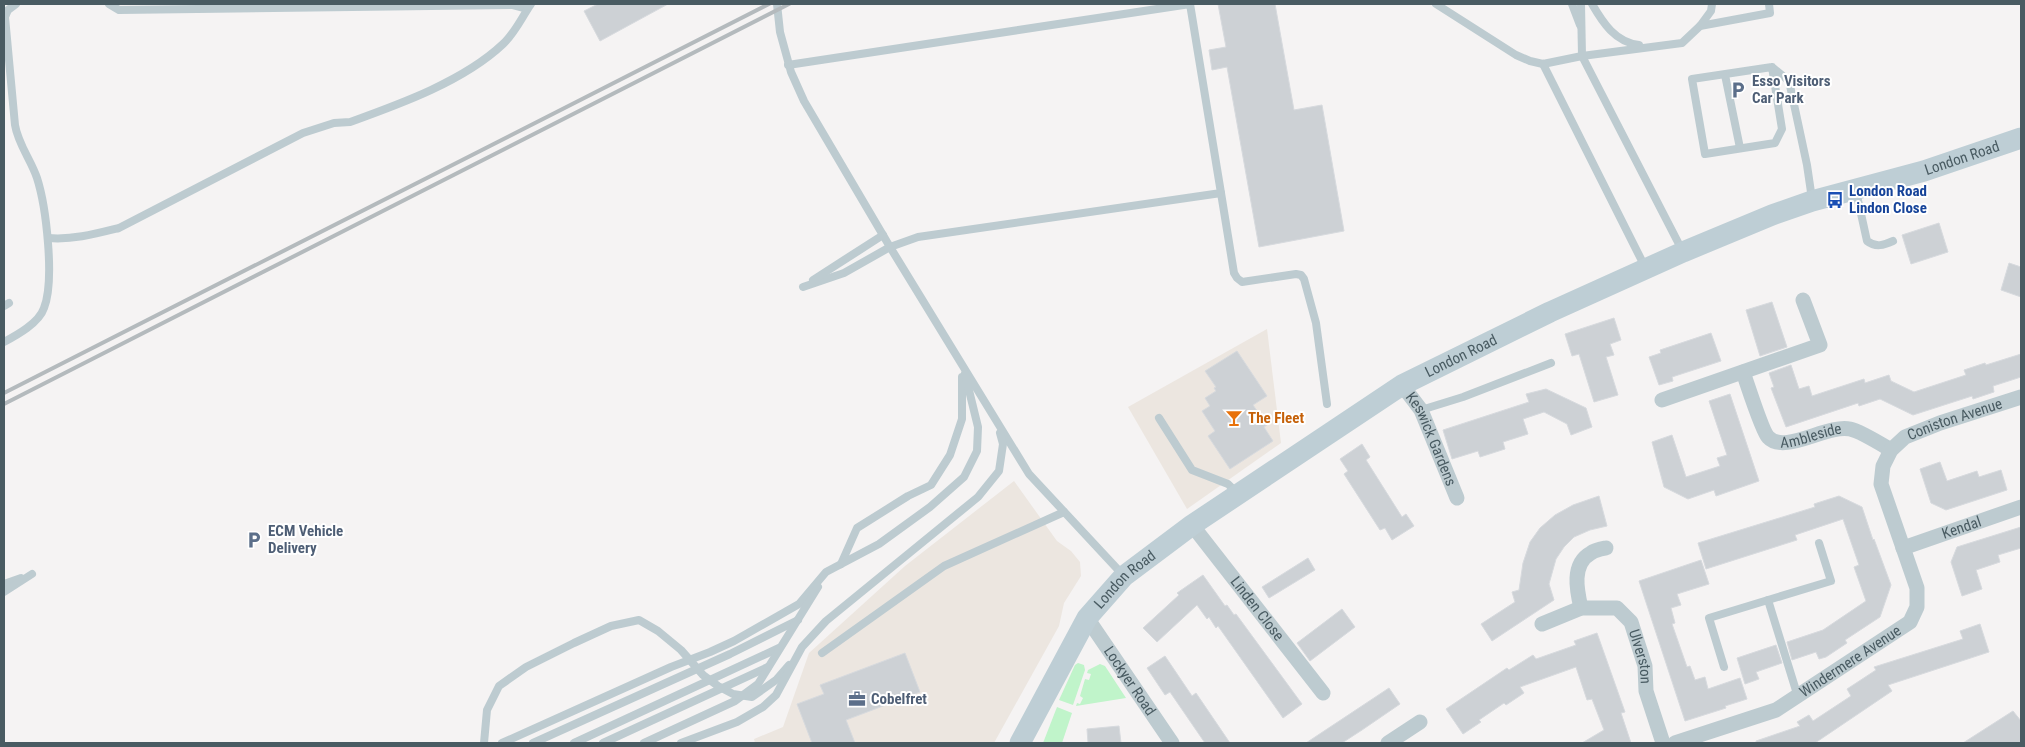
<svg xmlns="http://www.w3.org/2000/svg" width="2025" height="747" viewBox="0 0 2025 747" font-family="'Roboto Condensed',sans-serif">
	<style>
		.commercial { fill: #ece6e0 }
		.green { fill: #c0f4ca }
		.building { fill: #cdd1d5; stroke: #d7dade }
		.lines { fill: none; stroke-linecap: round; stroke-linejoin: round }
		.lane { stroke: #bdcbd0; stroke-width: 8 }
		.street { stroke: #bdcbd0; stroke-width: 15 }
		.secondary { stroke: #beced5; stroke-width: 21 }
		.rail { stroke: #b4babd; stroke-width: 4 }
		.labels { text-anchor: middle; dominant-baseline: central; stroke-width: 4; stroke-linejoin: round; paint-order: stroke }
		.service-label { font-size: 15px; font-weight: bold; fill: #4e5e75; stroke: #fff; text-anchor: start }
		.street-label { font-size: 15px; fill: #495b62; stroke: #fff }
		.transit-label { font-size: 15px; font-weight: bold; fill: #164399; stroke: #fff; text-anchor: start }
		.food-label { font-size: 15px; font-weight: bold; fill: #c56008; stroke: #fff; text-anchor: start }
	</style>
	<rect width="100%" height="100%" fill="#f5f3f3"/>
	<g class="commercial">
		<polygon points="1267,329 1281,443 1187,509 1128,407"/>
		<polygon points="1014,481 1057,541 1071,551 1080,562 1081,576 1064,603 1059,626 994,743 755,743 754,739 783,727 809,653 905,566"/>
	</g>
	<g class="green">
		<polygon points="1078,663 1084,665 1085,670 1073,705 1059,700 1075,665"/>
		<polygon points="1100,664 1105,666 1126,698 1076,706 1077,703 1080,704 1083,698 1080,696 1085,679 1089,680 1091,674 1087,673 1088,670"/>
		<polygon points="1057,707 1072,713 1062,743 1043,743"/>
	</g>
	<g class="building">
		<polygon points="598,4 668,4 600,41 584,11"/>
		<polygon points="1218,4 1275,4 1294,110 1322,105 1344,231 1259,247 1227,67 1212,70 1209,50 1226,47"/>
		<polygon points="1939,223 1948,252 1911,264 1902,235"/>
		<polygon points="2009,263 2021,267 2021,297 2001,290"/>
		<polygon points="1772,302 1787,347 1760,356 1746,310"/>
		<polygon points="1614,318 1621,340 1610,344 1614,355 1606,357 1618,395 1594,402 1579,354 1572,356 1565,334"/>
		<polygon points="1711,333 1721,361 1672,377 1673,381 1659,385 1649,357 1661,353 1660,350"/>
		<polygon points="1237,351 1267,396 1253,405 1267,425 1264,427 1273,441 1230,469 1208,436 1215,431 1202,411 1210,406 1205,398 1216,391 1214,388 1216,387 1205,371"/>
		<polygon points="2021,354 2021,377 1993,386 1994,392 1973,399 1972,396 1913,415 1880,399 1859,406 1858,403 1786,427 1771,388 1774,387 1769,373 1791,365 1799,389 1809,386 1812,396 1864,379 1865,383 1889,375 1891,381 1914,392 1966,375 1964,370 1985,363 1986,365"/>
		<polygon points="1546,389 1586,408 1592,427 1571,435 1567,424 1544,412 1523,419 1528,434 1503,442 1505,449 1480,457 1478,451 1452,459 1443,430 1529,402 1526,394"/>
		<polygon points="1730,394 1759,481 1716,496 1714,490 1688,499 1664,487 1652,442 1672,435 1686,477 1720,466 1717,458 1727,455 1709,401"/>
		<polygon points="1362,444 1370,457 1366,460 1402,517 1406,514 1414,526 1392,540 1385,528 1380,530 1344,474 1348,471 1340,459"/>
		<polygon points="1940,462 1947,481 1977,471 1979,477 2001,470 2007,490 1946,510 1931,503 1920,469"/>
		<polygon points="1599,496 1607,526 1590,530 1574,537 1564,547 1556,559 1549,584 1554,600 1492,641 1481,624 1515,602 1512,592 1519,590 1523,563 1530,542 1540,528 1555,515 1573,505"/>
		<polygon points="1839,496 1862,507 1873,540 1874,539 1891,585 1880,617 1845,640 1847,643 1826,657 1819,659 1816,652 1792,660 1787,642 1823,630 1866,601 1854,567 1859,565 1843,519 1795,535 1797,540 1706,569 1698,543 1815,507 1814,504"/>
		<polygon points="2021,527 2021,548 1998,555 2000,562 1976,570 1982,589 1962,596 1951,562 1957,547"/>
		<polygon points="1308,558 1315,570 1269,598 1262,587"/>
		<polygon points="1701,560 1709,584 1677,594 1681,605 1671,608 1675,623 1672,624 1687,667 1690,666 1695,680 1705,677 1708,689 1740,678 1747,699 1725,706 1726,708 1685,721 1639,581"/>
		<polygon points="1203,575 1225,606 1227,605 1234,615 1236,614 1302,704 1283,718 1218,626 1216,628 1209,617 1207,619 1197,605 1157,642 1143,628 1179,595 1177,593"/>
		<polygon points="1342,609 1355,627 1310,661 1297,643"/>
		<polygon points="1980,624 1989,652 1888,685 1892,691 1815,743 1756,743 1756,741 1800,726 1797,722 1809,715 1813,721 1851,696 1847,689 1876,670 1874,667 1963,639 1960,631"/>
		<polygon points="1597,633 1625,712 1621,713 1631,743 1582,743 1604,730 1592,699 1587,700 1576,667 1520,687 1524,693 1506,705 1504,703 1479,720 1481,722 1463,734 1446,709 1507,668 1509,670 1533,655 1536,659 1576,645 1574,641"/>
		<polygon points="1776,645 1782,663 1756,672 1759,679 1745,684 1737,658"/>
		<polygon points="905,653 920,692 846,720 855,743 812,743 797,704 824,694 820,685"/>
		<polygon points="1165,656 1192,696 1196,693 1230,743 1205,743 1170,692 1165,695 1147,668"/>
		<polygon points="1389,688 1400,704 1362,730 1342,743 1306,743"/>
		<polygon points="2013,711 2021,721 2021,743 1963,743"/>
		<polygon points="1119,726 1121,743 1088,743 1087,729"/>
	</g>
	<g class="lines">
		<g class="lane">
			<polyline points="109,4 119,10 512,5 527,9"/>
			<polyline points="777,4 780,32 791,72 804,101 890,247 1029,474 1123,575"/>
			<polyline points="1436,4 1516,55 1530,61 1543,64 1582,56 1682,43 1700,26 1770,13 1769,4"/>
			<polyline points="1572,4 1580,25"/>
			<polyline points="1581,4 1582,56 1682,250"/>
			<path d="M1592,4C1603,23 1615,42 1639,45"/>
			<polyline points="1700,26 1711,11 1712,4"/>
			<polyline points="1543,64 1645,267"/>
			<polyline points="788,65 1190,4 1221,193 918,237 890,247 844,273 803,287"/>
			<polyline points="1772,67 1782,129 1775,143 1705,154 1692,79 1772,67 1789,81 1807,165 1812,199"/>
			<polyline points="1725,75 1740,148"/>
			<path d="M1856,191L1867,241C1876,248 1884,245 1893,241"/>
			<polyline points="1221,193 1234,273 1237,278 1242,282 1296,274 1301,275 1304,279 1316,323 1327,404"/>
			<path d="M48,238C73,240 95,234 119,228L303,133L334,123L350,122C400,104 464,81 503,44C515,33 522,17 531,4"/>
			<polyline points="813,280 883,235"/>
			<polyline points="4,306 9,303"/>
			<path d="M4,342C17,335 39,323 44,308C55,280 46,206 37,178C31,160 18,144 15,125L5,17L8,10L16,4"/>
			<polyline points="1421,410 1463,397 1551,363"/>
			<polyline points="1159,418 1192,470 1228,484 1237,493"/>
			<polyline points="841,564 857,528 908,496 931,485 950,455 962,419 962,377"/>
			<polyline points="4,584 21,578"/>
			<polyline points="4,592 32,574"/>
			<polyline points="1768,600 1831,581 1819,543"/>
			<polyline points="822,653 944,566 1064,512"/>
			<polyline points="1724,667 1709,618 1768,600 1798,697"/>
			<polyline points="484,743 487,710 499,686 526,667 574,643 611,626 639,620 658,631 681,650 703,675 718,686 733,694 752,697 776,680 789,665"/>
			<polyline points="502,743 671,667 710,652 734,641 799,604 826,572 879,544 930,507 964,477 977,451 978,427 965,374"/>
			<polyline points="533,743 730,654 798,620"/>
			<polyline points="574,743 779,648"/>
			<polyline points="603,743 768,667"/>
			<polyline points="644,743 735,701 758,684 818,587"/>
			<polyline points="681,743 737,722 763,707 776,695 802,647 826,621 978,497 999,471 1003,444 1000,433"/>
		</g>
		<g class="street">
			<path id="s1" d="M1743,372C1747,383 1762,431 1768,437C1784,455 1827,424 1850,429C1860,431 1881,444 1891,450"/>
			<path id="s2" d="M1402,385L1421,410L1457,498"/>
			<polyline points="1662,400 1820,345 1803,300"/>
			<path id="s3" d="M1192,525L1323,693"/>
			<path id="s4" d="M1903,548L2021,507"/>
			<path d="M1581,608C1577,591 1571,564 1591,553C1595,550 1601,549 1606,548"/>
			<path id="s5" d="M1087,618L1172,743"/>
			<path id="s6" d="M1542,624L1581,608H1617L1631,622L1645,666L1646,691L1663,743"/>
			<polyline points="1388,743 1420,722"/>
			<path id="s7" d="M1675,743L1776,710L1910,622L1917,607V588L1881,484L1883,466L1891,450L1905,437L1940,423L2021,397"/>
		</g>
		<path class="secondary" id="s8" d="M1020,743L1087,618L1124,576L1192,525L1402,385L1550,312L1683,252L1772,215L1812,201L1924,171L2021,138"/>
		<g class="rail">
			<polyline points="4,393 769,4"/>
			<polyline points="4,404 789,4"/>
		</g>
	</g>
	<defs>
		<g id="parking-bare" transform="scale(1.35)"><path d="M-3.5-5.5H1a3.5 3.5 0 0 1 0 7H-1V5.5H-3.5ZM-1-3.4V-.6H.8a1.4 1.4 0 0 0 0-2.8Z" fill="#5c6f8a" stroke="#fff" stroke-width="2.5" paint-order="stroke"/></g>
		<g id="bus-bare" transform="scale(1.35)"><path d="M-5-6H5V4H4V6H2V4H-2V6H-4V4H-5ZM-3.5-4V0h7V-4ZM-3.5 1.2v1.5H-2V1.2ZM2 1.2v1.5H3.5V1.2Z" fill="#1a4fb4" stroke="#fff" stroke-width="2.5" paint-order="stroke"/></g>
		<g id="bar-bare" transform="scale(1.35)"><path d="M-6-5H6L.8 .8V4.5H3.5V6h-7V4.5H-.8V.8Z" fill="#e8710a" stroke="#fff" stroke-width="2.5" paint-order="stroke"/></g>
		<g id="office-bare" transform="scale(1.35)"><path d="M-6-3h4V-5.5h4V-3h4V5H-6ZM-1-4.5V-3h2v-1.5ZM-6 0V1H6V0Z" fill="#5c6f8a" stroke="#fff" stroke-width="2.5" paint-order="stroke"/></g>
	</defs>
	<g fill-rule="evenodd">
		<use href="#parking-bare" x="1738" y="90"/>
		<use href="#bus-bare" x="1835" y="200"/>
		<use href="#bar-bare" x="1234" y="418"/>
		<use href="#parking-bare" x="254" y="540"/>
		<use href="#office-bare" x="857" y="699"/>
	</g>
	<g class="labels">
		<g class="service-label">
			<text x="1752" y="81">Esso Visitors<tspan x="1752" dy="17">Car Park</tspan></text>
			<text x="268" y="531">ECM Vehicle<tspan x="268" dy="17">Delivery</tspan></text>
			<text x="871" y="699">Cobelfret</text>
		</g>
		<g class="street-label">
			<text stroke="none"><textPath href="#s8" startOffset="1141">London Road</textPath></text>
			<text stroke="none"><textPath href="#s8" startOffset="601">London Road</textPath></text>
			<text stroke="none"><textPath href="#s7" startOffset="520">Coniston Avenue</textPath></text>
			<text stroke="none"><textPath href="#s1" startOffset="115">Ambleside</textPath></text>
			<text stroke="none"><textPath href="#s2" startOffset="62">Keswick Gardens</textPath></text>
			<text stroke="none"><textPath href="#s4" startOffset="62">Kendal</textPath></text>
			<text stroke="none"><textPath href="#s8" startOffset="196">London Road</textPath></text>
			<text stroke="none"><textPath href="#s3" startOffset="106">Linden Close</textPath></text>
			<text stroke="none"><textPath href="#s6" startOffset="134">Ulverston</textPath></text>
			<text stroke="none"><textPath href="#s7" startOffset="195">Windermere Avenue</textPath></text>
			<text stroke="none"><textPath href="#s5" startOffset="76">Lockyer Road</textPath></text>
		</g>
		<g class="transit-label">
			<text x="1849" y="191">London Road<tspan x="1849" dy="17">Lindon Close</tspan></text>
		</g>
		<g class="food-label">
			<text x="1248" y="418">The Fleet</text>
		</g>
	</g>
	<rect width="2025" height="747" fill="none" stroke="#495b62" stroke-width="10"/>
</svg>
